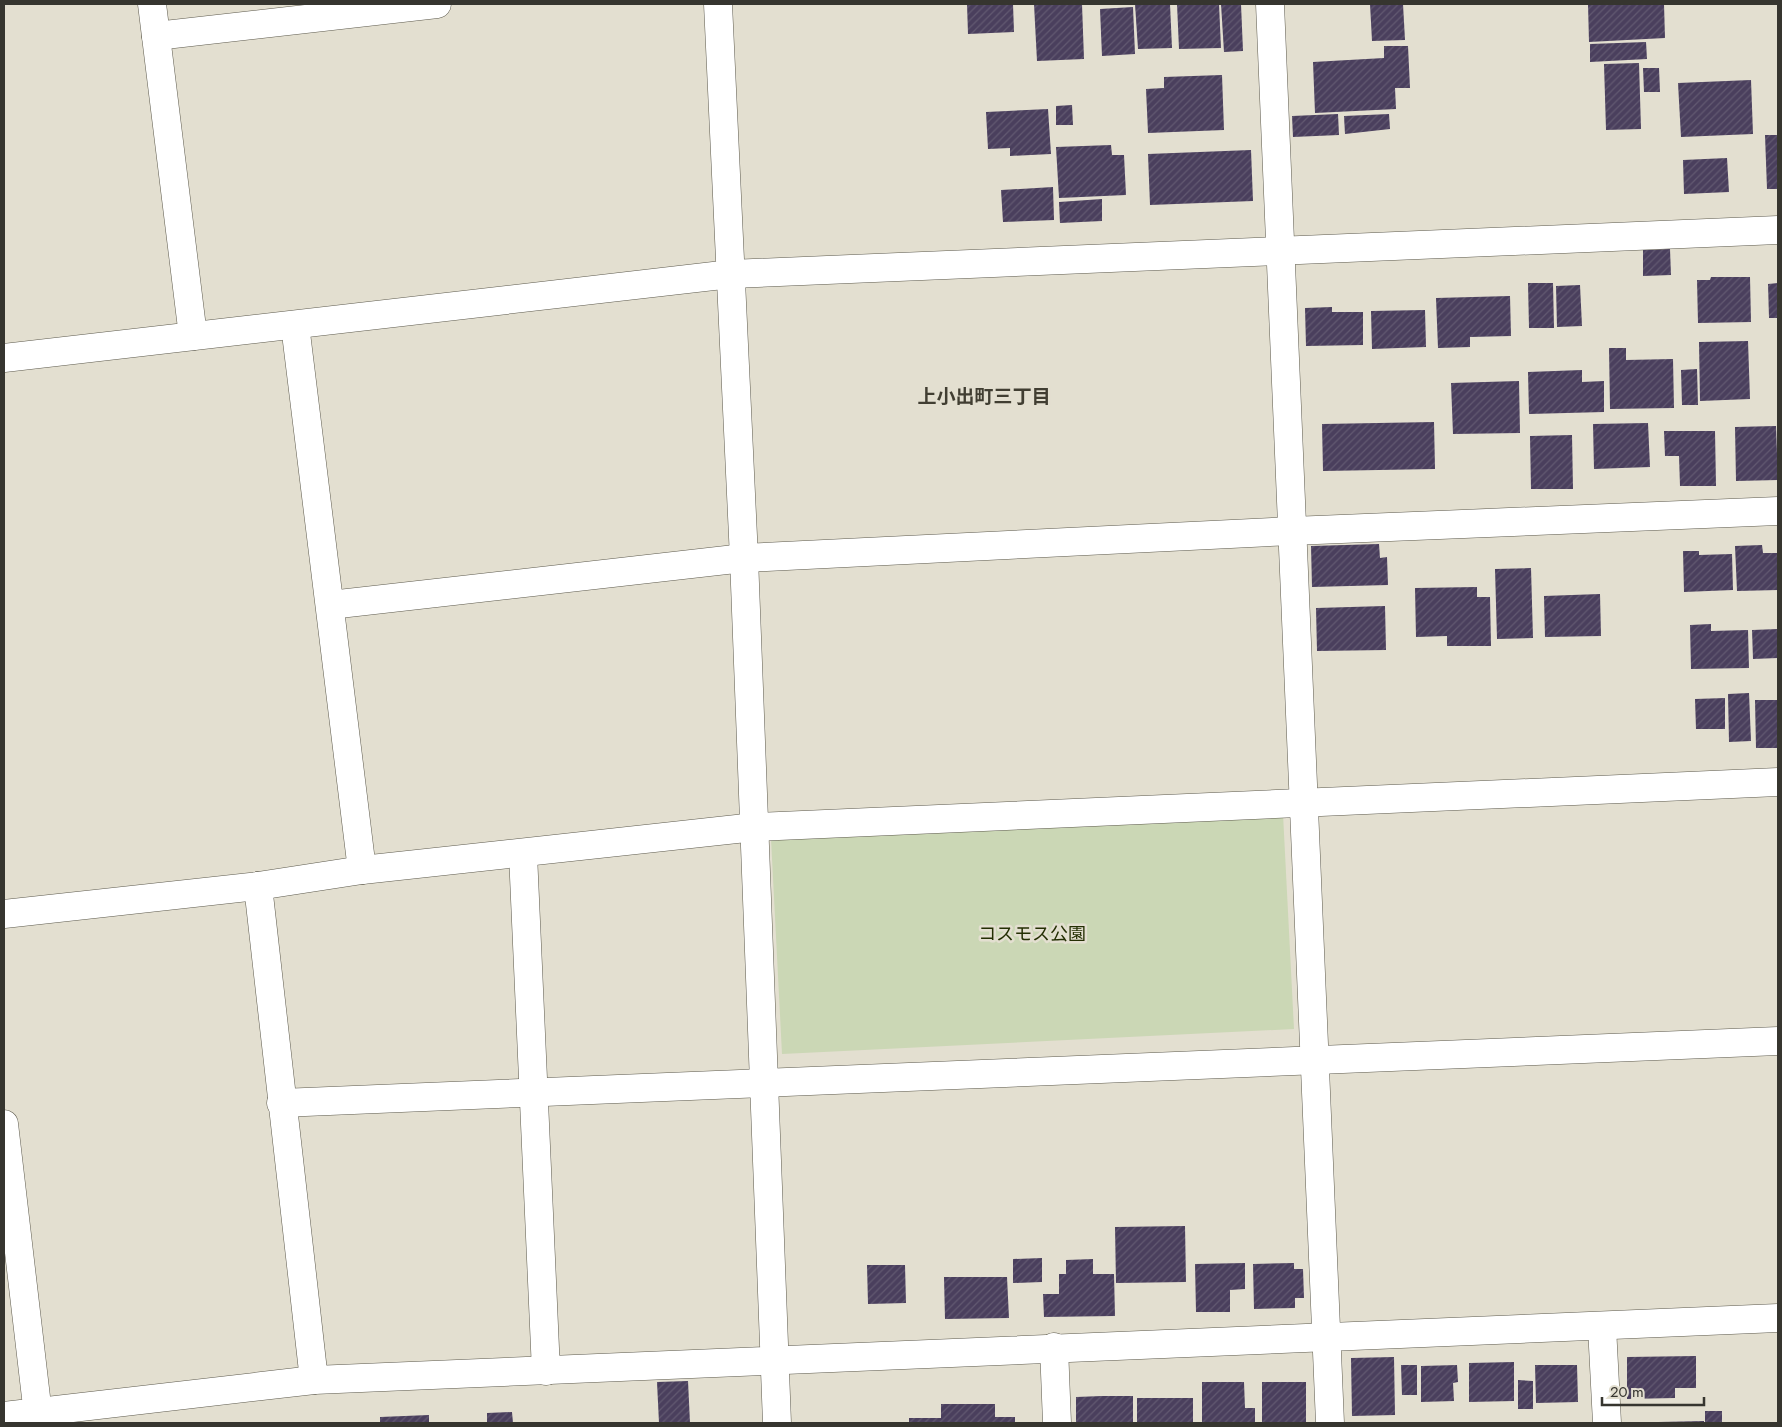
<svg xmlns="http://www.w3.org/2000/svg" width="1782" height="1427" viewBox="0 0 1782 1427" font-family="Jost,'Noto Sans JP',sans-serif">
	<style>
		.park { fill: #cbd7b5 }
		.building { fill: url(#building-hatch) }
		.lines { fill: none; stroke-linecap: round; stroke-linejoin: round }
		.minor-casing { stroke: #5d5a4d; stroke-width: 29 }
		.highway-casing { stroke: #5d5a4d; stroke-width: 29 }
		.minor { stroke: #fff; stroke-width: 28 }
		.highway { stroke: #fff; stroke-width: 28 }
		.labels { text-anchor: middle; dominant-baseline: central; stroke-width: 5; stroke-linejoin: round; paint-order: stroke }
		.park-label { font-size: 18px; fill: #242f03; stroke: #e3dfd0 }
		.neighbourhood-label { font-size: 19px; font-weight: bold; fill: #413e32; stroke: #e3dfd0 }
	</style>
	<defs>
		<pattern id="building-hatch" width="6" height="6" patternUnits="userSpaceOnUse" patternTransform="scale(1.25)"><rect width="6" height="6" fill="#4a3f5d"/><path d="M-1 1l2-2M0 6l6-6M5 7l2-2" fill="none" stroke="#625971"/></pattern>
	</defs>
	<rect width="100%" height="100%" fill="#e3dfd0"/>
	<polygon class="park" points="1283,814 1294,1029 782,1054 771,839"/>
	<g class="building">
		<polygon points="967,4 1013,4 1014,32 968,34"/>
		<polygon points="1034,4 1082,4 1084,59 1037,61"/>
		<polygon points="1135,4 1170,4 1172,48 1138,49"/>
		<polygon points="1177,4 1219,4 1221,48 1179,49"/>
		<polygon points="1221,4 1241,4 1243,51 1224,52"/>
		<polygon points="1370,4 1403,4 1405,40 1372,41"/>
		<polygon points="1588,4 1664,4 1665,38 1589,42"/>
		<polygon points="1133,7 1135,54 1102,56 1100,9"/>
		<polygon points="1646,42 1647,59 1590,62 1590,44"/>
		<polygon points="1384,46 1408,46 1410,88 1395,88 1396,109 1315,113 1313,62 1384,58"/>
		<polygon points="1639,63 1641,129 1606,130 1604,64"/>
		<polygon points="1643,68 1659,68 1660,92 1644,92"/>
		<polygon points="1222,75 1224,130 1148,133 1146,89 1164,88 1164,77"/>
		<polygon points="1751,80 1753,134 1681,137 1678,83"/>
		<polygon points="1072,105 1073,125 1056,125 1056,106"/>
		<polygon points="1048,109 1051,154 1010,156 1010,148 988,149 986,112"/>
		<polygon points="1338,114 1339,135 1293,137 1292,116"/>
		<polygon points="1389,114 1390,129 1345,134 1344,116"/>
		<polygon points="1765,135 1778,135 1778,189 1767,189"/>
		<polygon points="1111,145 1112,155 1124,155 1126,195 1059,198 1056,147"/>
		<polygon points="1251,150 1253,201 1150,205 1148,154"/>
		<polygon points="1727,158 1729,192 1684,194 1683,160"/>
		<polygon points="1053,187 1054,220 1003,222 1001,190"/>
		<polygon points="1102,199 1102,221 1060,223 1059,202"/>
		<polygon points="1670,249 1671,275 1643,276 1643,250"/>
		<polygon points="1711,277 1750,277 1751,322 1698,323 1697,280 1710,280"/>
		<polygon points="1528,283 1553,283 1554,328 1529,328"/>
		<polygon points="1778,283 1778,318 1769,318 1768,284"/>
		<polygon points="1580,285 1582,326 1557,327 1556,286"/>
		<polygon points="1510,296 1511,336 1470,337 1470,347 1438,348 1436,298"/>
		<polygon points="1332,307 1332,312 1363,312 1363,345 1306,346 1305,308"/>
		<polygon points="1425,310 1426,347 1372,349 1371,311"/>
		<polygon points="1748,341 1750,399 1700,401 1699,342"/>
		<polygon points="1609,348 1626,348 1626,360 1673,359 1674,408 1610,409"/>
		<polygon points="1697,369 1698,405 1682,405 1681,370"/>
		<polygon points="1582,370 1582,382 1604,381 1604,412 1529,414 1528,372"/>
		<polygon points="1519,381 1520,433 1453,434 1451,383"/>
		<polygon points="1434,422 1435,469 1323,471 1322,424"/>
		<polygon points="1648,423 1650,467 1594,469 1593,424"/>
		<polygon points="1776,426 1778,480 1736,481 1735,427"/>
		<polygon points="1664,431 1715,431 1716,486 1680,486 1679,456 1665,456"/>
		<polygon points="1572,435 1573,489 1531,489 1530,436"/>
		<polygon points="1379,544 1380,558 1387,557 1388,585 1312,587 1311,546"/>
		<polygon points="1762,545 1763,553 1778,553 1778,590 1737,591 1735,546"/>
		<polygon points="1683,551 1699,551 1699,555 1732,554 1733,590 1684,592"/>
		<polygon points="1531,568 1533,638 1497,639 1495,569"/>
		<polygon points="1477,587 1477,597 1490,597 1491,646 1447,646 1447,636 1416,637 1415,588"/>
		<polygon points="1600,594 1601,636 1545,637 1544,596"/>
		<polygon points="1385,606 1386,650 1317,651 1316,608"/>
		<polygon points="1711,624 1711,631 1748,630 1749,668 1691,669 1690,625"/>
		<polygon points="1778,629 1778,658 1753,659 1752,630"/>
		<polygon points="1749,693 1751,741 1729,742 1728,694"/>
		<polygon points="1725,698 1725,729 1696,729 1695,699"/>
		<polygon points="1755,700 1778,700 1778,748 1756,748"/>
		<polygon points="1185,1226 1186,1282 1116,1283 1115,1227"/>
		<polygon points="1042,1258 1042,1282 1013,1283 1013,1259"/>
		<polygon points="1093,1259 1093,1274 1114,1274 1115,1316 1044,1317 1043,1294 1059,1294 1059,1274 1066,1274 1066,1260"/>
		<polygon points="1245,1263 1245,1289 1230,1290 1230,1312 1196,1312 1195,1264"/>
		<polygon points="1294,1263 1294,1269 1303,1269 1304,1298 1295,1298 1295,1308 1254,1309 1253,1264"/>
		<polygon points="867,1265 905,1265 906,1303 868,1304"/>
		<polygon points="944,1277 1007,1277 1009,1318 945,1319"/>
		<polygon points="1696,1356 1696,1388 1675,1388 1675,1398 1627,1399 1627,1357"/>
		<polygon points="1394,1357 1395,1415 1352,1416 1351,1358"/>
		<polygon points="1514,1362 1514,1401 1469,1402 1469,1363"/>
		<polygon points="1401,1365 1417,1365 1417,1395 1402,1395"/>
		<polygon points="1457,1365 1458,1382 1453,1383 1454,1401 1421,1402 1421,1366"/>
		<polygon points="1535,1365 1577,1365 1578,1402 1536,1403"/>
		<polygon points="1518,1380 1533,1381 1533,1409 1518,1409"/>
		<polygon points="688,1381 690,1423 659,1423 657,1382"/>
		<polygon points="1202,1382 1244,1382 1245,1408 1255,1408 1255,1423 1202,1423"/>
		<rect x="1262" y="1382" width="44" height="41"/>
		<polygon points="1102,1396 1133,1396 1133,1423 1076,1423 1076,1397"/>
		<rect x="1137" y="1398" width="56" height="25"/>
		<polygon points="941,1404 995,1404 995,1417 1015,1417 1015,1423 909,1423 909,1418 941,1418"/>
		<rect x="1705" y="1411" width="17" height="12"/>
		<polygon points="512,1412 513,1423 487,1423 487,1413"/>
		<polygon points="429,1415 429,1423 380,1423 380,1417"/>
		<polygon points="1704,1421 1704,1423 1658,1423 1658,1422"/>
	</g>
	<g class="lines">
		<g class="minor-casing">
			<g id="minor">
				<polyline points="152,4 193,336"/>
				<polyline points="718,4 744,558 777,1423"/>
				<polyline points="1270,4 1330,1423"/>
				<polyline points="156,36 437,4"/>
				<polyline points="295,325 362,870"/>
				<polyline points="4,358 731,274 1778,230"/>
				<polyline points="330,605 744,558 1292,531 1778,511"/>
				<polyline points="523,854 546,1371"/>
				<polyline points="258,886 314,1380"/>
				<polyline points="4,914 258,886 362,870 755,827 1778,782"/>
				<polyline points="281,1103 1778,1041"/>
				<polyline points="1602,1327 1607,1423"/>
				<polyline points="1054,1347 1057,1423"/>
				<polyline points="4,1416 314,1380 1778,1318"/>
			</g>
		</g>
		<g class="highway-casing">
			<polyline id="highway" points="4,1124 39,1423"/>
		</g>
		<use href="#minor" class="minor"/>
		<use href="#highway" class="highway"/>
	</g>
	<g class="labels">
		<g class="park-label">
			<text x="1032" y="934">コスモス公園</text>
		</g>
		<g class="neighbourhood-label">
			<text x="984" y="396">上小出町三丁目</text>
		</g>
	</g>
	<rect width="1782" height="1427" fill="none" stroke="#36352f" stroke-width="10"/>
	<path d="M1602 1397v8h102v-8" fill="none" stroke="#36352f" stroke-width="2.5"/>
	<text x="1610" y="1397" font-size="15" fill="#36352f" stroke="#e3dfd0" stroke-width="4" paint-order="stroke">20 m</text>
</svg>
